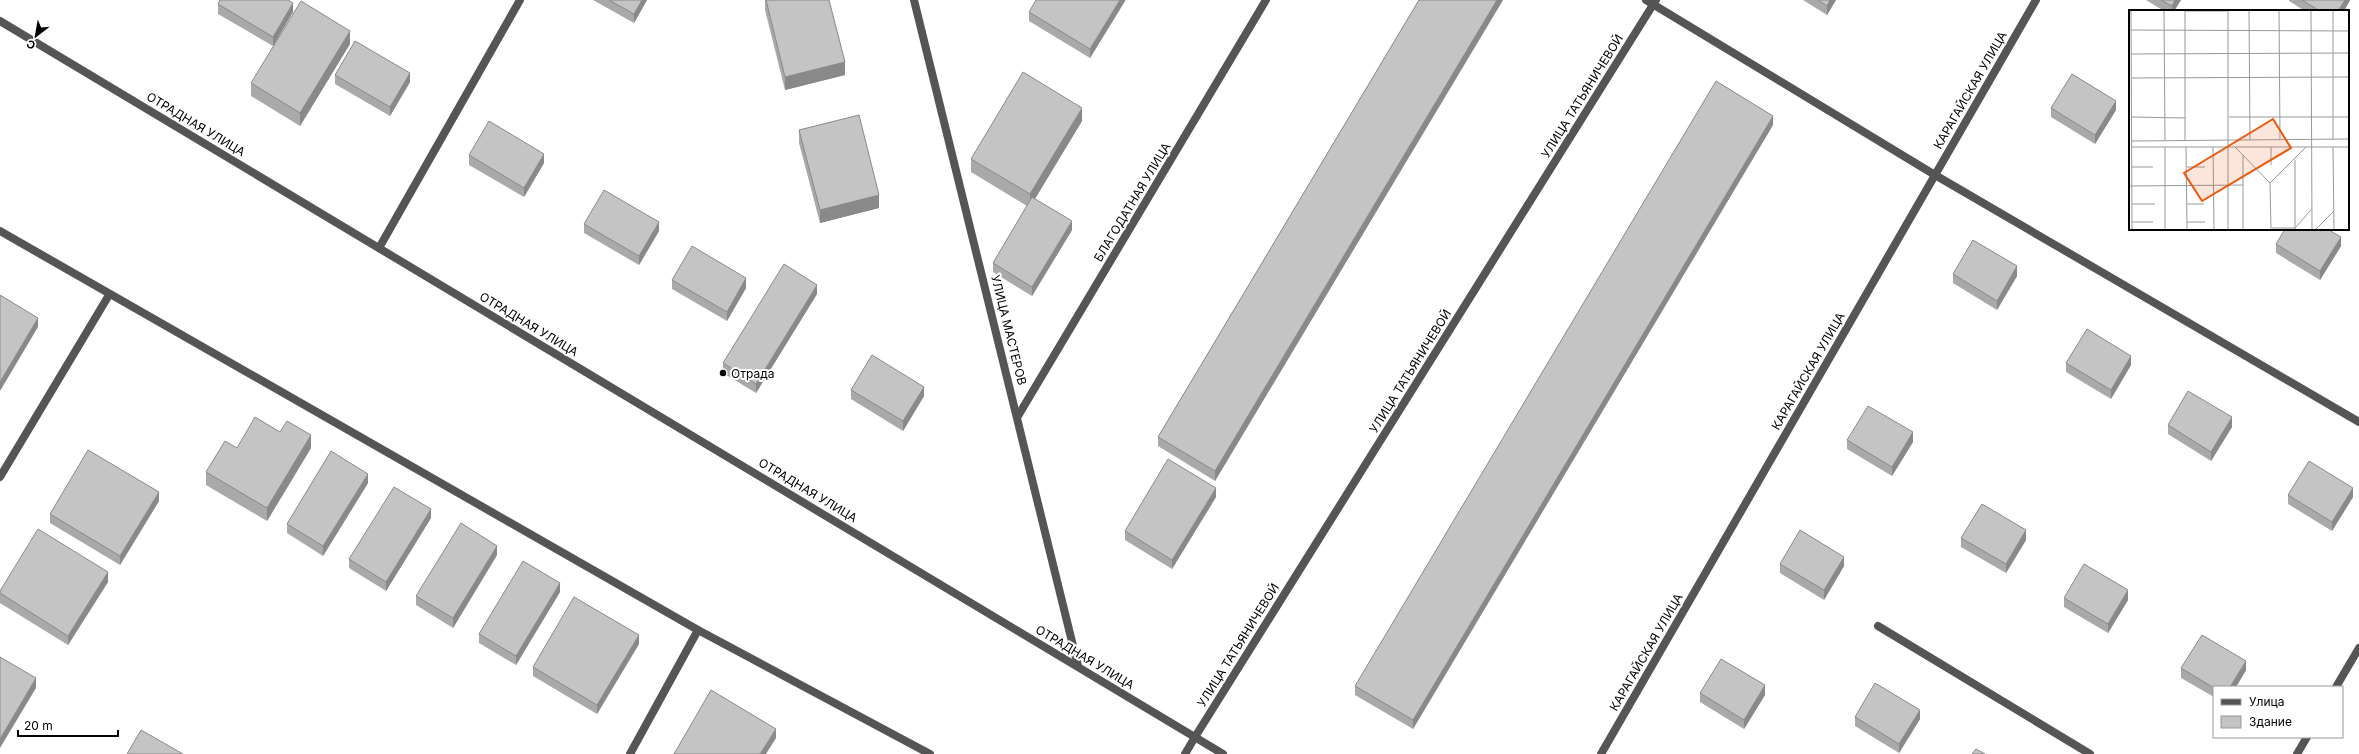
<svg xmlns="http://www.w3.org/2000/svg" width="2359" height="754" viewBox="0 0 2359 754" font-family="Inter,sans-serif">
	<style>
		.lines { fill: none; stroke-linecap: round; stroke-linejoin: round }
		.minor { stroke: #555; stroke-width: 8 }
		.tertiary { stroke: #555; stroke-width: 8 }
		.wall { fill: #a9a9a9 }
		.shaded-wall { fill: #898989 }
		.building { fill: #c4c4c4; stroke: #898989 }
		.poi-dot { fill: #000; stroke: #fff; stroke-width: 1.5 }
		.labels { text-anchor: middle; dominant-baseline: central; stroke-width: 4; stroke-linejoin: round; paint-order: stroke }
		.street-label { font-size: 12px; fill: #000; stroke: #fff }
		.poi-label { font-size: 12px; fill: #000; stroke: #fff; text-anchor: start }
		.inset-road { fill: none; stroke: #999; stroke-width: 1 }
		.view { fill: #e8590c; fill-opacity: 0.15; stroke: #e8590c; stroke-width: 2 }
		.inset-edge { fill: none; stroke: #000; stroke-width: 2 }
	</style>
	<rect width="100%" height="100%" fill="#fff"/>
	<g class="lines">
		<g class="minor">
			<polyline points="914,0 1078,666"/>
			<polyline points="1646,0 1935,175 2359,422"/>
			<polyline points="0,21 1223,754"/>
			<polyline points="0,231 698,630 930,754"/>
			<polyline points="379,248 520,0"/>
			<polyline points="1018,416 1266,0"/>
			<polyline points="0,477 109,295"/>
			<polyline points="1878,626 2090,754"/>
			<polyline points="2336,687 2359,648"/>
			<polyline points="630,754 698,630"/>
			<polyline points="1185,754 1195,737"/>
			<polyline points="1601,754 2036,0"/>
			<polyline points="2297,754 2307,737"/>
		</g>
		<polyline class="tertiary" points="1195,737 1656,0"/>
	</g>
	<g class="wall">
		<polygon points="593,0 647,0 634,23"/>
		<polygon points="765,0 829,0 845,75 785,90 765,10"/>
		<polygon points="1125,0 1125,1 1090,58 1029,21 1029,12"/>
		<polygon points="1419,0 1503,0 1215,481 1158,446 1158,437"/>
		<polygon points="1803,0 1836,0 1827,15"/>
		<polygon points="2146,0 2181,0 2174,11 2164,11"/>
		<polygon points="2289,0 2350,0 2344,11 2305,11 2289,1"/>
		<polygon points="218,4 293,12 273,46 218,14"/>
		<polygon points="350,44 300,126 251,96 251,83"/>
		<polygon points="335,75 410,82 390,116 335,84"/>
		<polygon points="2051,108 2116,110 2095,144 2051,117"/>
		<polygon points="1082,121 1035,199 1072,230 1032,296 993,272 993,263 1027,206 971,172 971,159"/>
		<polygon points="1773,125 1413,729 1355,695 1355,686"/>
		<polygon points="799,130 879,208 820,223 799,143"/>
		<polygon points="469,155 544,163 524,197 469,165"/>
		<polygon points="584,224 659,231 639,265 584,233"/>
		<polygon points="2276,244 2341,246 2320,280 2276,253"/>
		<polygon points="1953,274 2017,276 1997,310 1953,283"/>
		<polygon points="672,280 746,288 727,321 672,289"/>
		<polygon points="817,294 756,393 723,373 723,363"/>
		<polygon points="2066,363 2131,365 2111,399 2066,372"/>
		<polygon points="851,390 924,396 903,431 851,399"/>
		<polygon points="2168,425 2232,427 2211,461 2168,434"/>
		<polygon points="280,432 311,448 267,521 206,485 206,472 237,448"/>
		<polygon points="1847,440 1913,442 1892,476 1847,449"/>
		<polygon points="368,483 323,556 287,533 287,524"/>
		<polygon points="2288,495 2353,497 2332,531 2288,504"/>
		<polygon points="1216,497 1172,569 1125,540 1125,531"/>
		<polygon points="159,501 120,565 50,523 50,514"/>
		<polygon points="431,518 386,591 349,568 349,559"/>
		<polygon points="1961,538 2026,540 2006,573 1961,547"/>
		<polygon points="497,555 453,628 416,605 416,596"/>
		<polygon points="1780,564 1844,566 1824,600 1780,573"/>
		<polygon points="108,582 68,645 0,603 0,591"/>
		<polygon points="560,592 516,665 479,643 479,634"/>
		<polygon points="2064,598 2128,600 2108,633 2064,607"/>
		<polygon points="639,644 597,714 533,676 533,667"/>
		<polygon points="2181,668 2246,670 2236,687 2214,687 2214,697 2181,678"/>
		<polygon points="1700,693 1765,695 1744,729 1700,702"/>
		<polygon points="1855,717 1920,719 1899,753 1855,726"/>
	</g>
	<g class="shaded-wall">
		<polygon points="642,0 647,0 634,23 634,14"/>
		<polygon points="1120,0 1125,0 1125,1 1090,58 1090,49"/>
		<polygon points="1497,0 1503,0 1215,481 1215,471"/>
		<polygon points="1830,0 1836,0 1827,15 1827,6"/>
		<polygon points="2175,0 2181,0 2174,11 2172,11 2172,6"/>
		<polygon points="2345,0 2350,0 2344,11 2338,11"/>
		<polygon points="293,3 293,12 273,46 273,37"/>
		<polygon points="350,31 350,44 300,126 300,113"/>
		<polygon points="845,62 845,75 785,90 785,77"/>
		<polygon points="410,73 410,82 390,116 390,107"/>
		<polygon points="2116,101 2116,110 2095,144 2095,135"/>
		<polygon points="1082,108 1082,121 1030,207 1030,194"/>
		<polygon points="1773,116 1773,125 1413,729 1413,720"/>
		<polygon points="544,154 544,163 524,197 524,188"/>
		<polygon points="879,195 879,208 820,223 820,210"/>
		<polygon points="1072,221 1072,230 1032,296 1032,287"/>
		<polygon points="659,222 659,231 639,265 639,256"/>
		<polygon points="2341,237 2341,246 2320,280 2320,271"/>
		<polygon points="2017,266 2017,276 1997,310 1997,301"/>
		<polygon points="746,278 746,288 727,321 727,312"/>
		<polygon points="817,285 817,294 756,393 756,384"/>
		<polygon points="38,318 38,327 0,391 0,382"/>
		<polygon points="2131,356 2131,365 2111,399 2111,390"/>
		<polygon points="924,387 924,396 903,431 903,421"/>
		<polygon points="2232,417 2232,427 2211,461 2211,452"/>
		<polygon points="1913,432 1913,442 1892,476 1892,467"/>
		<polygon points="311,435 311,448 267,521 267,508"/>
		<polygon points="368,474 368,483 323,556 323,546"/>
		<polygon points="1216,488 1216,497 1172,569 1172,560"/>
		<polygon points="2353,488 2353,497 2332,531 2332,522"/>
		<polygon points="159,492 159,501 120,565 120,556"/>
		<polygon points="431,509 431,518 386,591 386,582"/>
		<polygon points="2026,530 2026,540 2006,573 2006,564"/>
		<polygon points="497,546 497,555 453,628 453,618"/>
		<polygon points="1844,557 1844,566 1824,600 1824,590"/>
		<polygon points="108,572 108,582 68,645 68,636"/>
		<polygon points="560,583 560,592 516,665 516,656"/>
		<polygon points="2128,590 2128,600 2108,633 2108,624"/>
		<polygon points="639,635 639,644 597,714 597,705"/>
		<polygon points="2246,661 2246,670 2236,687 2230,687"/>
		<polygon points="36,678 36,688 0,748 0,739"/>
		<polygon points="1765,685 1765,695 1744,729 1744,720"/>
		<polygon points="1920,710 1920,719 1899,753 1899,744"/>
		<polygon points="776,729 776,738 766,754 760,754"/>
	</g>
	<g class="building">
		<polygon points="220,0 288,0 293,3 273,37 218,4"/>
		<polygon points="609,0 642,0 634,14"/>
		<polygon points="766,0 829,0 845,62 785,77"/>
		<polygon points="1036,0 1120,0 1090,49 1029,12"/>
		<polygon points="1419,0 1497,0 1215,471 1158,437"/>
		<polygon points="1818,0 1830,0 1827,6"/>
		<polygon points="2161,0 2175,0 2172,6"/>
		<polygon points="2302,0 2345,0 2338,11 2320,11"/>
		<polygon points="301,1 350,31 300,113 251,83"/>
		<polygon points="355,41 410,73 390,107 335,75"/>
		<polygon points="1023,72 1082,108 1030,194 971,159"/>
		<polygon points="2072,74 2116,101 2095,135 2051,108"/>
		<polygon points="1716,81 1773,116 1413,720 1355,686"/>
		<polygon points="859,115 879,195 820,210 799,130"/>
		<polygon points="489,121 544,154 524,188 469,155"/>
		<polygon points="604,190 659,222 639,256 584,224"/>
		<polygon points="1032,197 1072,221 1032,287 993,263"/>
		<polygon points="2285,229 2327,229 2341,237 2320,271 2276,244"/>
		<polygon points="1973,240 2017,266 1997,301 1953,274"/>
		<polygon points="692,246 746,278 727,312 672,280"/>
		<polygon points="784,264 817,285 756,384 723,363"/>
		<polygon points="0,295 38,318 0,382"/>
		<polygon points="2087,329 2131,356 2111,390 2066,363"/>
		<polygon points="872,355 924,387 903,421 851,390"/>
		<polygon points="2188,391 2232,417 2211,452 2168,425"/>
		<polygon points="1868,406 1913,432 1892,467 1847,440"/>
		<polygon points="255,417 280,432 287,421 311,435 267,508 206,472 225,441 237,448"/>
		<polygon points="88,450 159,492 120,556 50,514"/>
		<polygon points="331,451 368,474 323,546 287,524"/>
		<polygon points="1168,459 1216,488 1172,560 1125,531"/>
		<polygon points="2309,461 2353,488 2332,522 2288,495"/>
		<polygon points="394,487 431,509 386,582 349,559"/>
		<polygon points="1982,504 2026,530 2006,564 1961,538"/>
		<polygon points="461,523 497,546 453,618 416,596"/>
		<polygon points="38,529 108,572 68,636 0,593 0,591"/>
		<polygon points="1800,530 1844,557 1824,590 1780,564"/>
		<polygon points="523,561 560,583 516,656 479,634"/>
		<polygon points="2084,564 2128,590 2108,624 2064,598"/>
		<polygon points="574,597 639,635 597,705 533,667"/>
		<polygon points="2202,635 2246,661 2230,687 2214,687 2214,688 2181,668"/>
		<polygon points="0,657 36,678 0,739"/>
		<polygon points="1721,659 1765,685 1744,720 1700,693"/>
		<polygon points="1875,683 1920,710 1899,744 1855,717"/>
		<polygon points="711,690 776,729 760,754 674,754"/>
		<polygon points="141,730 183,754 127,754"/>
		<polygon points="1976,749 1985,754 1972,754"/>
	</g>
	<circle class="poi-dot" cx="723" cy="373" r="4"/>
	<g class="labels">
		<g class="street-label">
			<text transform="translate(1970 90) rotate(-60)">КАРАГАЙСКАЯ УЛИЦА</text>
			<text transform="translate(1582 96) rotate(-58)">УЛИЦА ТАТЬЯНИЧЕВОЙ</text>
			<text transform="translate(196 124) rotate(31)">ОТРАДНАЯ УЛИЦА</text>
			<text transform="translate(1132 202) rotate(-59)">БЛАГОДАТНАЯ УЛИЦА</text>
			<text transform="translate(529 324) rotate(31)">ОТРАДНАЯ УЛИЦА</text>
			<text transform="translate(1009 330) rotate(76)">УЛИЦА МАСТЕРОВ</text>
			<text transform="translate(1410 371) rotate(-58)">УЛИЦА ТАТЬЯНИЧЕВОЙ</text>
			<text transform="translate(1808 371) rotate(-60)">КАРАГАЙСКАЯ УЛИЦА</text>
			<text transform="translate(808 490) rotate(31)">ОТРАДНАЯ УЛИЦА</text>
			<text transform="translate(1238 645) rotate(-58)">УЛИЦА ТАТЬЯНИЧЕВОЙ</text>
			<text transform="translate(1646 652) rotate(-60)">КАРАГАЙСКАЯ УЛИЦА</text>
			<text transform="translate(1085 657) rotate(31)">ОТРАДНАЯ УЛИЦА</text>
		</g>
		<g class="poi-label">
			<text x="731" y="373">Отрада</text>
		</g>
	</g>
	<g transform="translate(2129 10)">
		<rect width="220" height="220" fill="#fff"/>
		<path class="inset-road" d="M2,0L3,220M35,0L36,131M56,0V131M120,0L121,130M150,0L151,129M182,0L183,220M56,1H99M2,20L220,21M2,44L220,43M2,68L220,67M3,107L56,108M100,107H220M204,130V0M3,131L220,129M3,137H220M36,137V220M57,137L58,220M84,137L85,220M106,137L141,173L142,220M142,137V155M204,137L205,220M114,145V220M166,150V220M3,157H24M58,157H76M141,173L177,137M0,176L114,175M3,194H26M58,194H75M3,212H24M58,212H76M143,218H166L182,200M99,220V0M186,220L205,201"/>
		<path class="view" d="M144,109L162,138L73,191L55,163Z"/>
		<rect width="220" height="220" class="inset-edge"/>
	</g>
	<rect x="2213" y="686" width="130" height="52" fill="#ffffff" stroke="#999999"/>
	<rect x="2221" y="699" width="20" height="6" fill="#555555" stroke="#999999"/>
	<text x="2249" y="706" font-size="12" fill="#000000">Улица</text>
	<rect x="2221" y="716" width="20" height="12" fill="#c4c4c4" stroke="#999999"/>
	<text x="2249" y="726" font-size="12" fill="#000000">Здание</text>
	<g transform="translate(36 36) rotate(211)" stroke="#ffffff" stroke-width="3" paint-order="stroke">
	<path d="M0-3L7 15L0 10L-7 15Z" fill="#000000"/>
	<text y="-6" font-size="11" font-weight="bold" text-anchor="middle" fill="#000000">С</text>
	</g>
	<path d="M18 730v6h100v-6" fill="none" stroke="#000000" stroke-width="2"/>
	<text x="24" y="730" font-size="12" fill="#000000" stroke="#ffffff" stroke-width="3" paint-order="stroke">20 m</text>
</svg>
